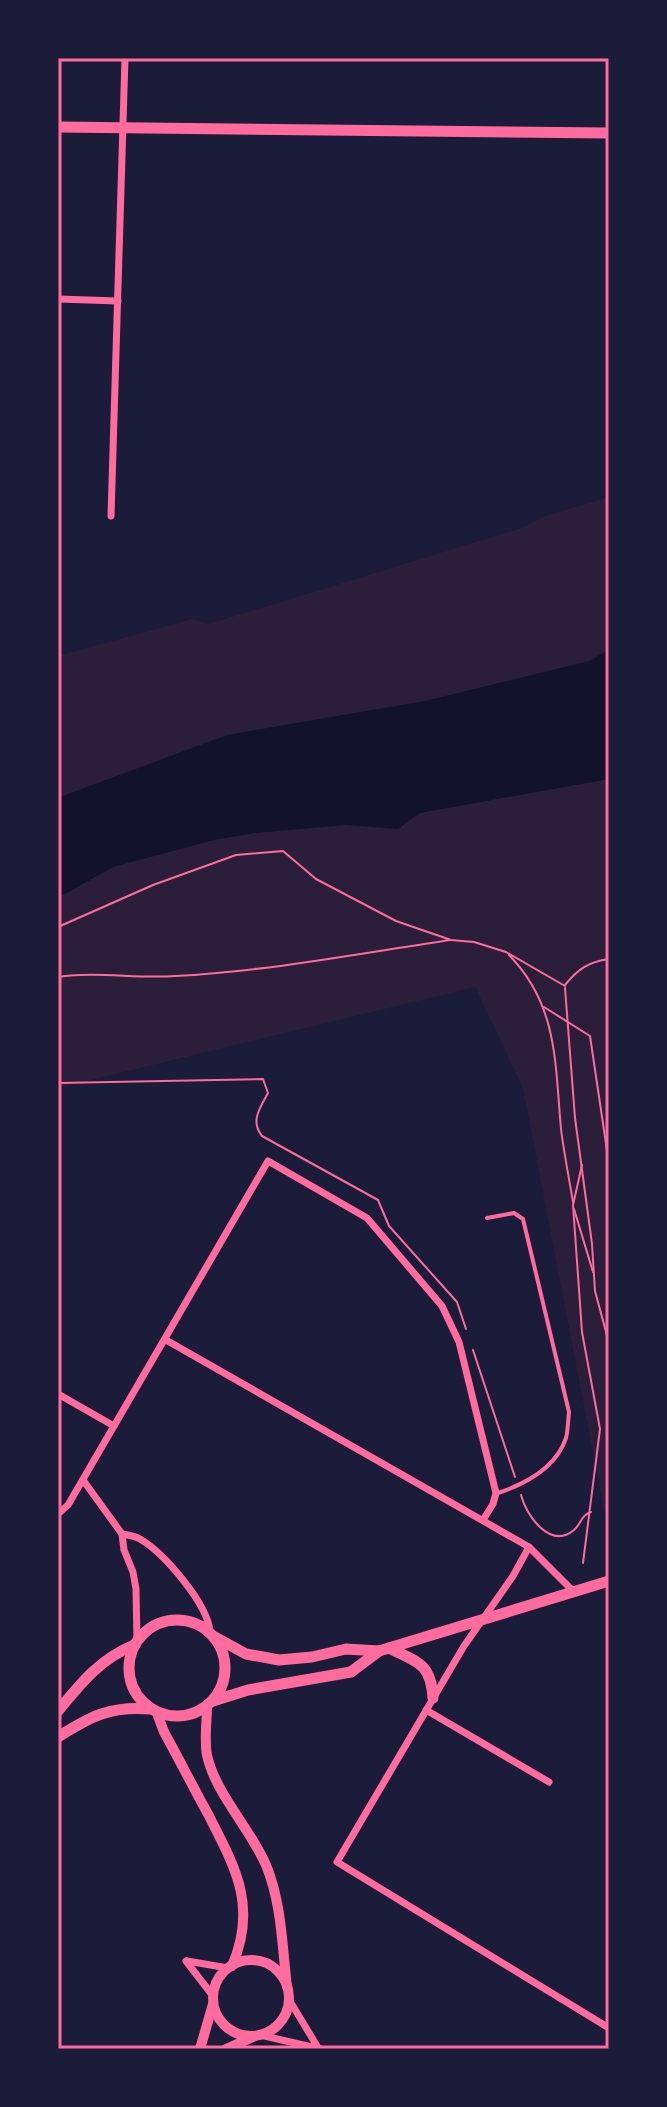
<svg xmlns="http://www.w3.org/2000/svg" width="667" height="2107" viewBox="0 0 667 2107" font-family="'Open Sans',sans-serif">
	<style>
		.green { fill: #2a1e3b }
		.water { fill: #12122b }
		.lines { fill: none; stroke-linecap: round; stroke-linejoin: round }
		.path { stroke: #ff6b9d; stroke-width: 2 }
		.service { stroke: #ff6b9d; stroke-width: 4 }
		.minor { stroke: #ff6b9d; stroke-width: 7 }
		.secondary { stroke: #ff6b9d; stroke-width: 10 }
		.primary { stroke: #ff6b9d; stroke-width: 11 }
		.neatline { fill: none; stroke: #ff6b9d; stroke-width: 3 }
	</style>
	<rect width="100%" height="100%" fill="#1b1b3a"/>
	<polygon class="green" points="609,497 609,1536 523,1088 475,987 58,1088 58,656 192,619 209,624 525,527 542,517"/>
	<polygon class="water" points="609,650 609,779 420,813 398,829 346,825 256,833 218,839 113,867 58,898 58,799 60,797 227,735 425,701 589,661"/>
	<g class="lines">
		<g class="path">
			<polyline points="58,927 153,885 236,855 283,851 316,879 396,921 451,940 474,942 506,952 565,986"/>
			<path d="M509,955C558,1005 555,1063 561,1129C564,1153 569,1178 573,1202"/>
			<path d="M58,977C97,971 136,979 175,976C268,971 358,954 450,940"/>
			<path d="M565,985C578,969 588,962 609,959"/>
			<polyline points="565,988 575,1118 592,1244 595,1291 609,1343"/>
			<polyline points="544,1007 590,1036 609,1164"/>
			<path d="M58,1083L263,1079L268,1093C260,1108 250,1121 262,1136L378,1200L389,1226L457,1302L466,1329"/>
			<polyline points="582,1165 573,1205 582,1332 600,1429 583,1563"/>
			<polyline points="574,1209 593,1272"/>
			<polyline points="473,1350 515,1477"/>
			<path d="M521,1495C526,1515 550,1550 574,1530C582,1523 581,1515 591,1512"/>
		</g>
		<path class="service" d="M487,1218L514,1213L523,1219L569,1412C568,1420 568,1430 566,1438C556,1468 525,1484 498,1493"/>
		<g class="minor">
			<polyline points="58,299 118,301"/>
			<polyline points="111,516 125,58"/>
			<polyline points="166,1340 529,1547 573,1591"/>
			<polyline points="58,1394 114,1426 68,1505 58,1514"/>
			<polyline points="114,1426 268,1161 367,1218 442,1306 459,1342 496,1493 493,1504 483,1520"/>
			<polyline points="83,1480 122,1534 124,1550 133,1572 136,1589 137,1641"/>
			<path d="M122,1534C127,1535 135,1536 140,1539C164,1553 208,1604 210,1632"/>
			<polyline points="529,1547 513,1576 464,1646 337,1862 609,2028"/>
			<polyline points="426,1710 549,1782"/>
			<polyline points="186,1961 213,1996"/>
			<polyline points="187,1961 228,1968"/>
			<polyline points="288,1998 317,2046"/>
			<polyline points="260,2035 321,2049"/>
		</g>
		<g class="secondary">
			<path d="M207,1705C207,1722 204,1739 207,1755C215,1793 250,1828 266,1865C282,1904 282,1946 287,1987"/>
			<path d="M157,1713L164,1732C179,1759 193,1787 208,1814C235,1867 258,1906 232,1966"/>
			<circle cx="251" cy="1998" r="38"/>
			<polyline points="200,2049 213,2004"/>
			<polyline points="226,2049 253,2037"/>
		</g>
		<g class="primary">
			<polyline points="58,127 609,133"/>
			<circle cx="177" cy="1668" r="48"/>
			<polyline points="215,1637 246,1654 279,1660 312,1657 346,1649 379,1651 609,1581"/>
			<path d="M389,1648C417,1662 431,1663 433,1698"/>
			<polyline points="213,1701 248,1690 351,1672 379,1651"/>
			<path d="M58,1711C81,1683 100,1659 134,1645"/>
			<path d="M58,1737C91,1716 110,1706 150,1709"/>
		</g>
	</g>
	<rect width="667" height="2107" fill="none" stroke="#1b1b3a" stroke-width="120"/>
	<rect x="60" y="60" width="547" height="1987" class="neatline"/>
</svg>
